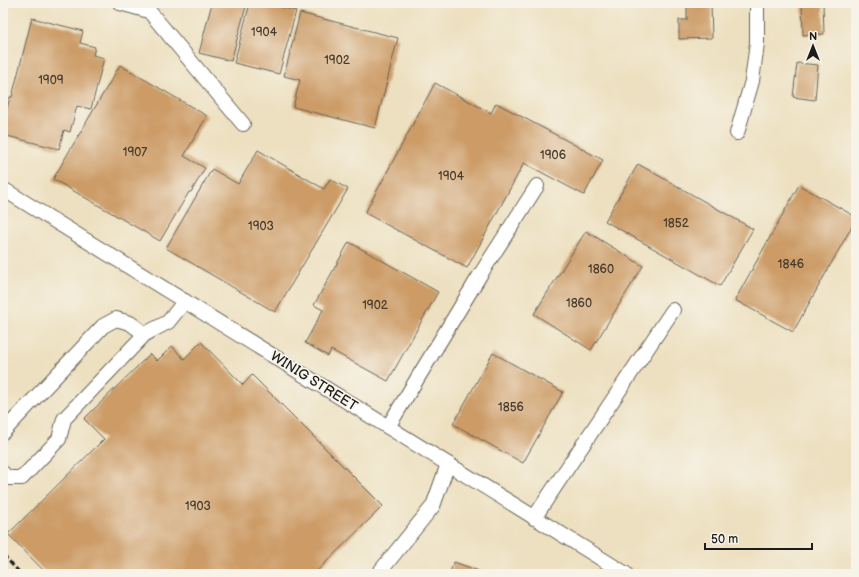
<svg xmlns="http://www.w3.org/2000/svg" width="859" height="577" viewBox="0 0 859 577" font-family="'Balsamiq Sans',sans-serif">
	<style>
		.building { fill: #cc9b66 }
		.lines { fill: none; stroke-linecap: round; stroke-linejoin: round }
		.minor-casing { stroke: #656155; stroke-width: 16 }
		.minor { stroke: #fff; stroke-width: 14 }
		.rail { stroke: #1c1c1c; stroke-width: 3; stroke-dasharray: 6 3; stroke-linecap: butt }
		.labels { text-anchor: middle; dominant-baseline: central; stroke-width: 3.5; stroke-linejoin: round; paint-order: stroke }
		.number-label { font-size: 12px; fill: #483c2e }
		.street-label { font-size: 14px; fill: #1c1c1c; stroke: #f7f3e8 }
	</style>
	<rect width="100%" height="100%" fill="#f7f3e8"/>
	<filter id="ink" filterUnits="userSpaceOnUse"><feTurbulence type="fractalNoise" baseFrequency=".025" numOctaves="2"/><feDisplacementMap in="SourceGraphic" scale="8" xChannelSelector="R" yChannelSelector="G"/><feConvolveMatrix kernelMatrix="1 2 1 2 8 2 1 2 1" color-interpolation-filters="sRGB"/></filter>
	<filter id="wash" filterUnits="userSpaceOnUse"><feTurbulence type="fractalNoise" baseFrequency=".012" numOctaves="4" result="noise"/><feDisplacementMap in="SourceGraphic" scale="16" xChannelSelector="R" yChannelSelector="G"/><feGaussianBlur stdDeviation="0.9" result="paint"/><feColorMatrix in="noise" values="0 0 0 0 0 0 0 0 0 0 0 0 0 0 0 0 0 1.4 0 .05"/><feComposite in="paint" operator="in"/></filter>
	<g filter="url(#wash)">
		<rect width="100%" height="100%" fill="#ede0c0"/>
		<g id="blocks">
			<g class="building">
				<polygon points="212,3 247,3 231,61 199,53"/>
				<polygon points="250,3 265,3 296,11 279,74 234,63"/>
				<polygon points="687,3 711,3 712,38 679,39 679,20 687,20"/>
				<polygon points="802,3 823,3 824,34 803,35"/>
				<polygon points="300,13 398,38 375,128 293,107 300,80 284,76"/>
				<polygon points="32,18 83,31 80,43 95,47 93,55 104,58 91,109 77,106 70,132 64,130 59,149 3,135 3,125 10,97 12,97"/>
				<polygon points="797,63 818,65 815,100 793,97"/>
				<polygon points="120,65 207,116 184,156 205,168 191,192 189,192 160,241 53,179"/>
				<polygon points="435,83 491,113 496,103 603,160 584,195 524,163 467,268 365,213"/>
				<polygon points="258,150 324,189 330,179 348,189 275,312 166,248 212,169 238,184"/>
				<polygon points="638,164 753,229 720,286 605,221"/>
				<polygon points="799,185 856,217 856,219 793,332 735,300"/>
				<polygon points="586,231 643,266 591,350 534,314"/>
				<polygon points="349,242 438,292 388,381 331,350 328,356 305,343 323,310 314,305"/>
				<polygon points="201,342 243,385 252,375 383,506 314,574 47,574 8,534 104,439 84,419 150,354 157,361 172,346 184,359"/>
				<polygon points="493,353 563,392 523,463 453,424"/>
				<polygon points="454,562 487,574 449,574"/>
			</g>
		</g>
	</g>
	<g filter="url(#ink)">
		<use href="#blocks" fill-opacity="0" stroke="#656155" stroke-width="1"/>
		<g class="lines">
			<g class="minor-casing">
				<g id="minor">
					<polyline points="120,3 149,11 243,124"/>
					<polyline points="737,133 752,81 757,43 757,3"/>
					<polyline points="3,189 626,574"/>
					<polyline points="388,427 480,275 537,186"/>
					<polyline points="3,432 103,326 116,319 130,323 145,334"/>
					<polyline points="3,473 7,478 22,478 59,439 64,419 145,334 168,322 185,301"/>
					<polyline points="534,518 673,310"/>
					<polyline points="378,574 433,506 448,464"/>
				</g>
			</g>
			<use href="#minor" class="minor"/>
			<polyline class="rail" points="3,555 21,574"/>
		</g>
	</g>
	<g class="labels">
		<g class="number-label">
			<text x="264" y="32">1904</text>
			<text x="337" y="60">1902</text>
			<text x="51" y="80">1909</text>
			<text x="135" y="152">1907</text>
			<text x="553" y="155">1906</text>
			<text x="451" y="176">1904</text>
			<text x="676" y="223">1852</text>
			<text x="261" y="226">1903</text>
			<text x="791" y="264">1846</text>
			<text x="601" y="269">1860</text>
			<text x="579" y="303">1860</text>
			<text x="375" y="305">1902</text>
			<text x="511" y="407">1856</text>
			<text x="198" y="506">1903</text>
		</g>
		<g class="street-label">
			<text transform="translate(314 381) rotate(32)">WINIG STREET</text>
		</g>
	</g>
	<rect width="859" height="577" fill="none" stroke="#f7f3e8" stroke-width="16"/>
	<g transform="translate(813 46)" stroke="#f7f3e8" stroke-width="3" paint-order="stroke">
	<path d="M0-3L7 15L0 10L-7 15Z" fill="#1c1c1c"/>
	<text y="-6" font-size="11" font-weight="bold" text-anchor="middle" fill="#1c1c1c">N</text>
	</g>
	<path d="M705 543v6h107v-6" fill="none" stroke="#1c1c1c" stroke-width="2"/>
	<text x="711" y="543" font-size="12" fill="#1c1c1c" stroke="#f7f3e8" stroke-width="3" paint-order="stroke">50 m</text>
</svg>
